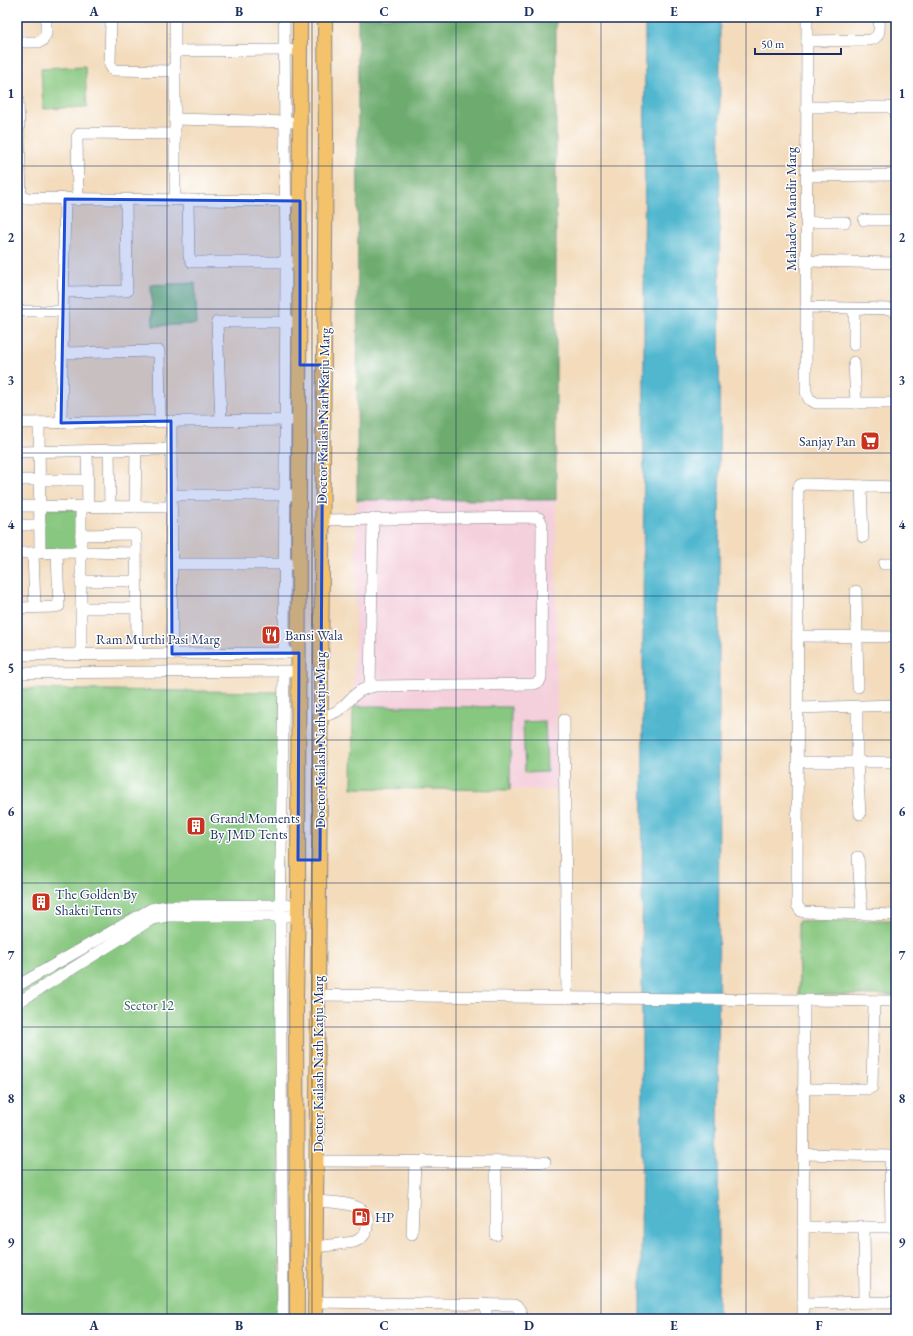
<svg xmlns="http://www.w3.org/2000/svg" width="913" height="1336" viewBox="0 0 913 1336" font-family="'EB Garamond',serif">
	<style>
		.built { fill: #f4cfdc }
		.green { fill: #87c77f; stroke: #517b6e }
		.forest { fill: #6dac6e; stroke: #446e66 }
		.water { fill: #51b7cf; stroke: #367396 }
		.lines { fill: none; stroke-linecap: round; stroke-linejoin: round }
		.minor-casing { stroke: #87858d; stroke-width: 12 }
		.major-casing { stroke: #87858d; stroke-width: 16 }
		.minor { stroke: #fff; stroke-width: 11 }
		.major { stroke: #f3c26a; stroke-width: 14 }
		.marked { fill: #1d4ed8; fill-opacity: 0.2; stroke: #1d4ed8; stroke-width: 3; stroke-linejoin: round }
		.grid { fill: none; stroke: #1b2f5e; stroke-width: 1; stroke-opacity: 0.55 }
		.labels { text-anchor: middle; dominant-baseline: central; stroke-width: 3; stroke-linejoin: round; paint-order: stroke }
		.street-label { font-size: 14px; fill: #1b2f5e; stroke: #fff }
		.poi-label { font-size: 14px; fill: #1b2f5e; stroke: #fff; text-anchor: start }
		.park-label { font-size: 14px; fill: #3b5d68; stroke: #fff }
		.neatline { fill: none; stroke: #1b2f5e; stroke-width: 1.5 }
		.grid-label { font-size: 13px; text-anchor: middle; font-weight: bold; fill: #1b2f5e }
	</style>
	<rect width="100%" height="100%" fill="#fff"/>
	<filter id="ink" filterUnits="userSpaceOnUse"><feTurbulence type="fractalNoise" baseFrequency=".025" numOctaves="2"/><feDisplacementMap in="SourceGraphic" scale="8" xChannelSelector="R" yChannelSelector="G"/><feConvolveMatrix kernelMatrix="1 2 1 2 8 2 1 2 1" color-interpolation-filters="sRGB"/></filter>
	<filter id="wash" filterUnits="userSpaceOnUse"><feTurbulence type="fractalNoise" baseFrequency=".012" numOctaves="4" result="noise"/><feDisplacementMap in="SourceGraphic" scale="16" xChannelSelector="R" yChannelSelector="G"/><feGaussianBlur stdDeviation="0.9" result="paint"/><feColorMatrix in="noise" values="0 0 0 0 0 0 0 0 0 0 0 0 0 0 0 0 0 1.4 0 .05"/><feComposite in="paint" operator="in"/></filter>
	<g filter="url(#wash)">
		<rect width="100%" height="100%" fill="#f3dbbc"/>
		<polygon class="built" points="357,500 556,500 557,790 352,788"/>
		<g class="green">
			<polygon points="85,66 87,107 43,109 41,68"/>
			<polygon points="195,283 197,324 153,326 151,285"/>
			<polygon points="42,509 77,509 78,551 43,551"/>
			<polygon points="17,689 280,692 280,1319 17,1319"/>
			<polygon points="353,706 511,707 510,790 352,788"/>
			<polygon points="545,721 547,772 525,773 523,722"/>
			<polygon points="896,920 896,995 799,995 798,921"/>
		</g>
		<polygon class="forest" points="358,17 556,17 556,500 357,500"/>
		<polygon class="water" points="645,17 720,17 718,1319 641,1319"/>
	</g>
	<g filter="url(#ink)">
		<g class="lines">
			<g class="minor-casing">
				<g id="minor">
					<polyline points="111,17 110,65 113,70 175,71"/>
					<polyline points="175,17 175,200"/>
					<polyline points="284,17 286,262 284,653"/>
					<polyline points="807,17 806,392 809,399 816,403 896,403"/>
					<path d="M807,41L870,40C882,37 879,27 879,17"/>
					<polyline points="17,42 39,42 42,41 46,34 46,17"/>
					<polyline points="175,51 290,50"/>
					<polyline points="17,100 18,100 21,198"/>
					<polyline points="807,107 889,107 895,110 896,115"/>
					<polyline points="175,119 291,122"/>
					<polyline points="806,176 896,175"/>
					<polyline points="17,198 292,201"/>
					<polyline points="78,200 77,137 80,133 175,134"/>
					<polyline points="188,200 189,256 192,262 294,262"/>
					<polyline points="864,220 896,220"/>
					<polyline points="806,222 845,222"/>
					<polyline points="806,261 896,263"/>
					<polyline points="64,292 127,291 126,200"/>
					<polyline points="806,307 891,309 896,313"/>
					<polyline points="854,309 854,345"/>
					<polyline points="17,311 63,311"/>
					<polyline points="62,353 159,351 160,422"/>
					<polyline points="854,362 856,403"/>
					<polyline points="171,421 172,654"/>
					<polyline points="221,421 217,322 293,322"/>
					<polyline points="17,423 291,420"/>
					<polyline points="39,423 40,553"/>
					<polyline points="61,423 65,199"/>
					<polyline points="109,450 110,507"/>
					<polyline points="87,451 88,507"/>
					<polyline points="17,452 171,449"/>
					<polyline points="17,480 88,480"/>
					<polyline points="861,486 863,537"/>
					<polyline points="896,487 805,484 800,485 798,489 797,905 801,911 804,912 896,915"/>
					<polyline points="171,495 293,495"/>
					<polyline points="17,506 171,507"/>
					<polyline points="81,507 81,654"/>
					<polyline points="135,507 136,449"/>
					<polyline points="17,525 40,525"/>
					<polyline points="81,535 134,534 136,535 137,654"/>
					<polyline points="17,553 81,552 136,553"/>
					<polyline points="33,553 35,607"/>
					<polyline points="172,564 291,564"/>
					<polyline points="884,564 896,564"/>
					<polyline points="81,581 136,581"/>
					<polyline points="856,591 858,687"/>
					<polyline points="17,608 55,607 59,606 57,552"/>
					<polyline points="81,608 136,608"/>
					<polyline points="798,636 896,637"/>
					<polyline points="17,655 290,653"/>
					<polyline points="17,673 290,671"/>
					<polyline points="370,687 373,519"/>
					<polyline points="857,707 857,762 860,814"/>
					<polyline points="798,708 896,705"/>
					<path d="M320,716C328,715 335,714 341,708C355,696 355,690 375,686L533,684C538,683 540,682 541,677L542,524L539,518L535,517L322,520"/>
					<polyline points="564,720 567,998"/>
					<polyline points="797,762 896,762"/>
					<polyline points="858,857 862,914"/>
					<polyline points="17,986 151,909 167,906 298,905"/>
					<polyline points="317,995 896,1001"/>
					<polyline points="17,1003 152,919 168,916 298,916"/>
					<polyline points="803,1089 868,1089 872,1087 874,1001"/>
					<polyline points="803,1154 890,1156 891,1227"/>
					<polyline points="317,1161 545,1162"/>
					<polyline points="496,1162 496,1235"/>
					<polyline points="803,1227 896,1227"/>
					<polyline points="864,1227 865,1302"/>
					<polyline points="412,1234 415,1162"/>
					<path d="M316,1247L354,1242C361,1239 367,1234 367,1226C368,1222 368,1215 364,1212C356,1202 329,1202 317,1201"/>
					<path d="M315,1302L514,1305C521,1308 521,1313 521,1319"/>
					<polyline points="803,1303 896,1302"/>
					<polyline points="486,1304 486,1319"/>
					<polyline points="283,1319 280,917 284,672"/>
					<polyline points="803,1319 804,1001"/>
				</g>
			</g>
			<g class="major-casing">
				<g id="major">
					<polyline points="297,1319 296,996 298,905 300,17"/>
					<polyline points="315,1319 326,135 325,17"/>
				</g>
			</g>
			<use href="#minor" class="minor"/>
			<use href="#major" class="major"/>
		</g>
	</g>
	<path class="marked" d="M65,199L300,201V365H323L320,860H298L299,653L172,654L171,421L61,423Z"/>
	<path class="grid" d="M167,17V1319M312,17V1319M456,17V1319M601,17V1319M746,17V1319M17,166H896M17,309H896M17,453H896M17,596H896M17,740H896M17,883H896M17,1027H896M17,1170H896"/>
	<defs>
		<g id="supermarket-square" transform="scale(1)"><rect x="-9" y="-9" width="18" height="18" rx="4" fill="#c8321e" stroke="#fff"/><path d="M-6-5.5h2.5l.6 2H6L4.5 2H-2.5L-4.4-4H-6ZM-1.5 3.2a1.3 1.3 0 1 0 .1 0ZM3 3.2a1.3 1.3 0 1 0 .1 0Z" fill="#fff"/></g>
		<g id="restaurant-square" transform="scale(1)"><rect x="-9" y="-9" width="18" height="18" rx="4" fill="#c8321e" stroke="#fff"/><path d="M-5-6h1v4h1v-4h1v4h1v-4h1v5L-1.5 .5V6h-2V.5L-5-1ZM5-6V6H3V1.5H1.5Q1.5-4 5-6Z" fill="#fff"/></g>
		<g id="building-square" transform="scale(1)"><rect x="-9" y="-9" width="18" height="18" rx="4" fill="#c8321e" stroke="#fff"/><path d="M-4-6H4V6H1V3H-1V6H-4ZM-2.5-4.3h1.7v1.8h-1.7ZM.8-4.3h1.7v1.8H.8ZM-2.5-1h1.7V.8h-1.7ZM.8-1h1.7V.8H.8Z" fill="#fff"/></g>
		<g id="fuel-square" transform="scale(1)"><rect x="-9" y="-9" width="18" height="18" rx="4" fill="#c8321e" stroke="#fff"/><path d="M-5.5-6h7V0h2V4h1.3V-2.5L3-4.5l.8-.8L6-3V5H2.5V1h-1V6h-7ZM-4.2-4.7v3.2H.2V-4.7Z" fill="#fff"/></g>
	</defs>
	<g fill-rule="evenodd">
		<use href="#supermarket-square" x="870" y="441"/>
		<use href="#restaurant-square" x="271" y="635"/>
		<use href="#building-square" x="196" y="826"/>
		<use href="#building-square" x="41" y="902"/>
		<use href="#fuel-square" x="361" y="1217"/>
	</g>
	<g class="labels">
		<g class="street-label">
			<text transform="translate(791 209) rotate(-90)">Mahadev Mandir Marg</text>
			<text transform="translate(323 416) rotate(-89)">Doctor Kailash Nath Katju Marg</text>
			<text x="158" y="639">Ram Murthi Pasi Marg</text>
			<text transform="translate(320 740) rotate(-90)">Doctor Kailash Nath Katju Marg</text>
			<text transform="translate(318 1064) rotate(-90)">Doctor Kailash Nath Katju Marg</text>
		</g>
		<g class="poi-label">
			<text x="856" y="441" text-anchor="end">Sanjay Pan</text>
			<text x="285" y="635">Bansi Wala</text>
			<text x="210" y="818">Grand Moments<tspan x="210" dy="16">By JMD Tents</tspan></text>
			<text x="55" y="894">The Golden By<tspan x="55" dy="16">Shakti Tents</tspan></text>
			<text x="375" y="1217">HP</text>
		</g>
		<g class="park-label">
			<text x="149" y="1005">Sector 12</text>
		</g>
	</g>
	<rect width="913" height="1336" fill="none" stroke="#fff" stroke-width="44"/>
	<path d="M755 48v6h86v-6" fill="none" stroke="#1b2f5e" stroke-width="2"/>
	<text x="761" y="48" font-size="12" fill="#1b2f5e" stroke="#ffffff" stroke-width="3" paint-order="stroke">50 m</text>
	<rect x="22" y="22" width="869" height="1292" class="neatline"/>
	<g class="grid-label">
		<text x="94" y="16">A</text>
		<text x="239" y="16">B</text>
		<text x="384" y="16">C</text>
		<text x="529" y="16">D</text>
		<text x="674" y="16">E</text>
		<text x="819" y="16">F</text>
		<text x="11" y="98">1</text>
		<text x="902" y="98">1</text>
		<text x="11" y="242">2</text>
		<text x="902" y="242">2</text>
		<text x="11" y="385">3</text>
		<text x="902" y="385">3</text>
		<text x="11" y="529">4</text>
		<text x="902" y="529">4</text>
		<text x="11" y="673">5</text>
		<text x="902" y="673">5</text>
		<text x="11" y="816">6</text>
		<text x="902" y="816">6</text>
		<text x="11" y="960">7</text>
		<text x="902" y="960">7</text>
		<text x="11" y="1103">8</text>
		<text x="902" y="1103">8</text>
		<text x="11" y="1247">9</text>
		<text x="902" y="1247">9</text>
		<text x="94" y="1330">A</text>
		<text x="239" y="1330">B</text>
		<text x="384" y="1330">C</text>
		<text x="529" y="1330">D</text>
		<text x="674" y="1330">E</text>
		<text x="819" y="1330">F</text>
	</g>
</svg>
